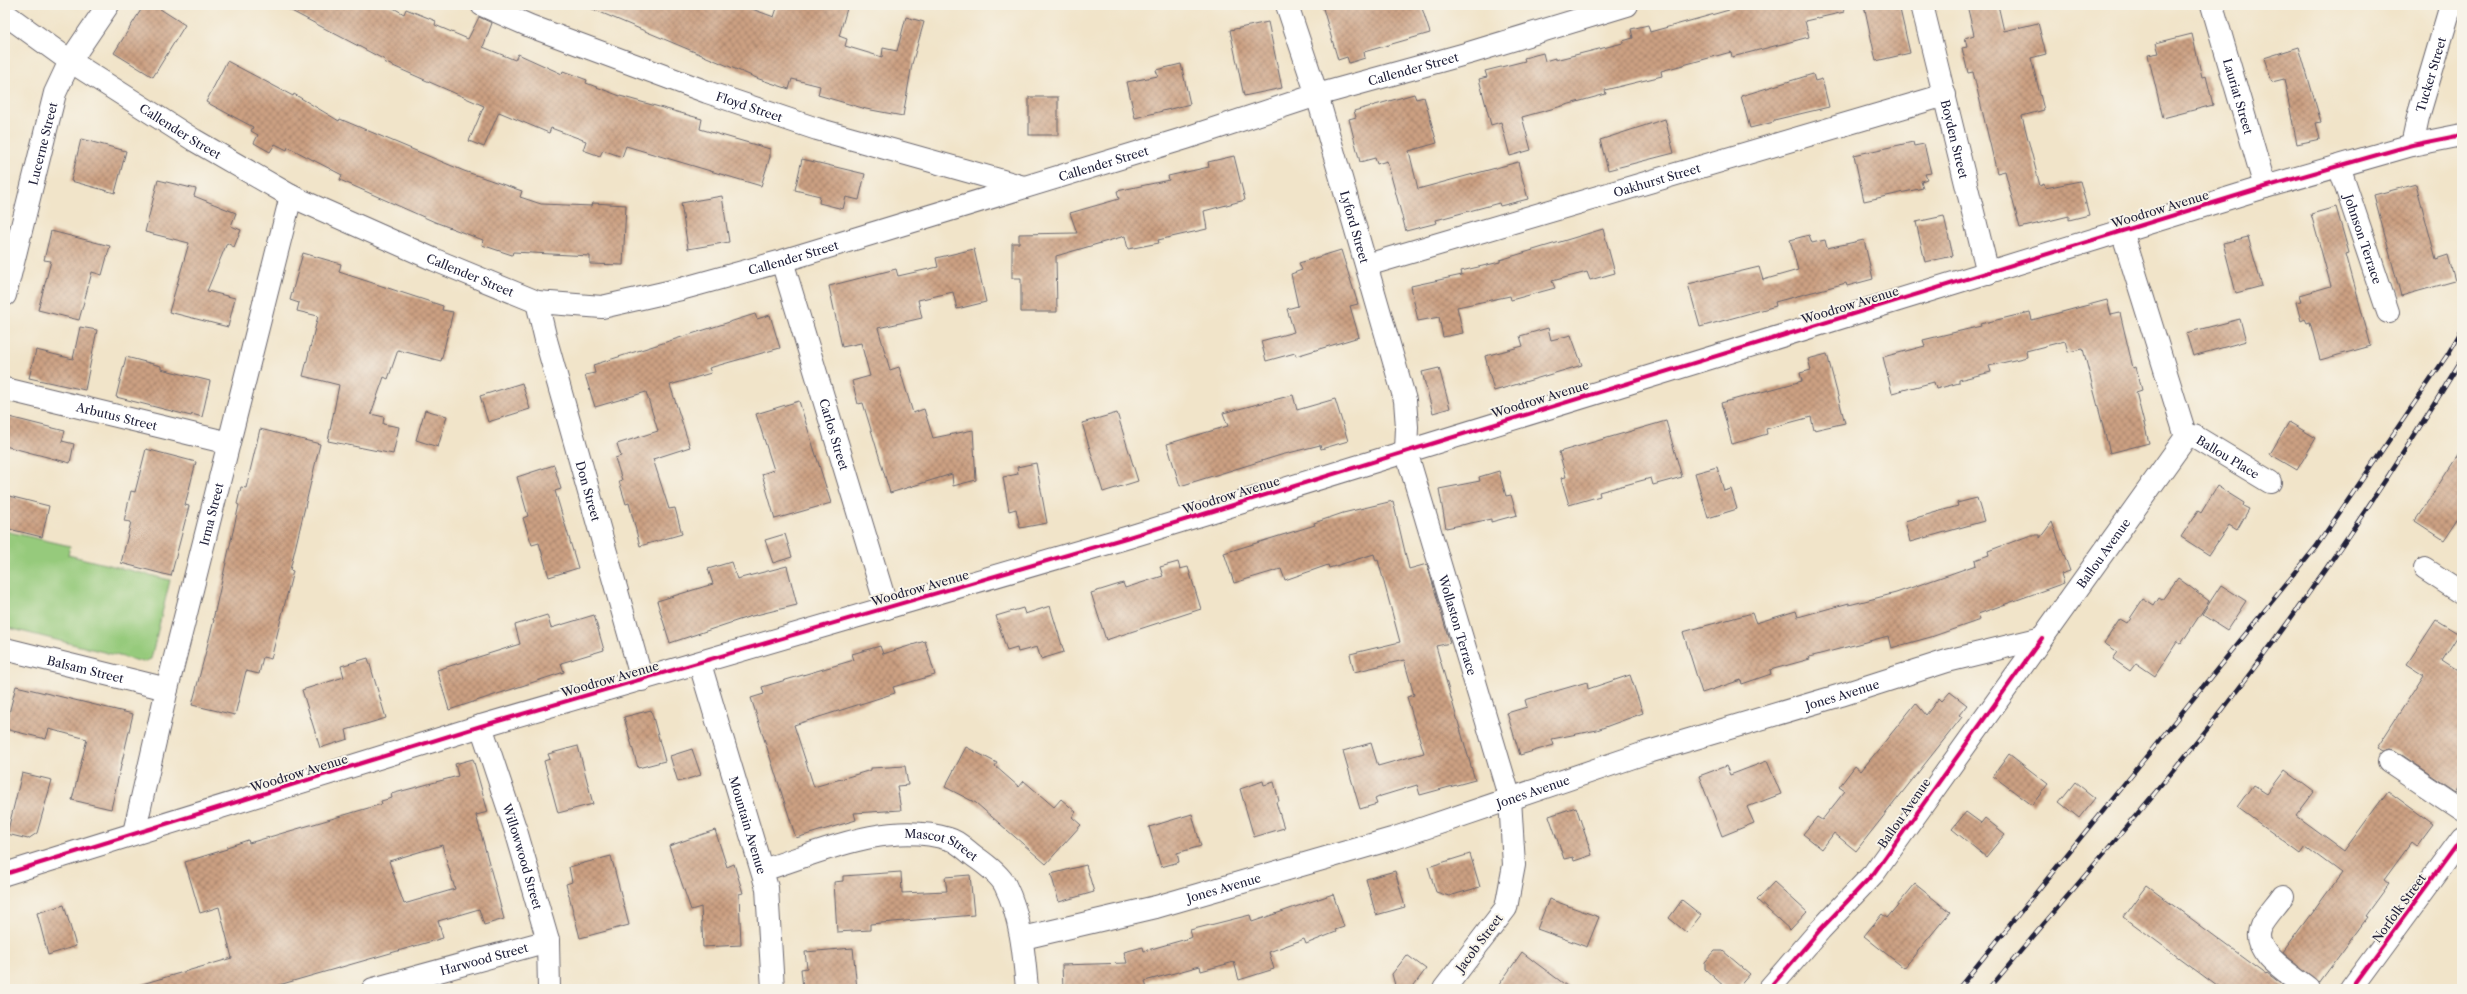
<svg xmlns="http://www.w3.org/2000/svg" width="2467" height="994" viewBox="0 0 2467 994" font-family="'Libre Caslon Text',serif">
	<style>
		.green { fill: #96ca7b; stroke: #5c765b }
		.building { fill: url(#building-cross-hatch); fill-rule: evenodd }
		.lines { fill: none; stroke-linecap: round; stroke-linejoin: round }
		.minor-casing { stroke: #6a666d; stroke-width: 24 }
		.tertiary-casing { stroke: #6a666d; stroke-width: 24 }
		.secondary-casing { stroke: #6a666d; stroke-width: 24 }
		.minor { stroke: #fff; stroke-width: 22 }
		.tertiary { stroke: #fff; stroke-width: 22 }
		.secondary { stroke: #fff; stroke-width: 22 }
		.rail-casing { stroke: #22223b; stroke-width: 4.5 }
		.rail { stroke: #f7f3e8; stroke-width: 3; stroke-dasharray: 9; stroke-linecap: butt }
		.cycleway-casing { stroke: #f7f3e8; stroke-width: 6 }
		.cycleway { stroke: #d6006c; stroke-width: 4 }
		.labels { text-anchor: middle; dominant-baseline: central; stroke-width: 4; stroke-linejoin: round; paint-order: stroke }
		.street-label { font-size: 12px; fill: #22223b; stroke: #f7f3e8 }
	</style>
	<defs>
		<pattern id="building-cross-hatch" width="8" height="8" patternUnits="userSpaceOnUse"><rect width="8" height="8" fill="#cca082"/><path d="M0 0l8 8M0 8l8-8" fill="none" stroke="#a5826c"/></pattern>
	</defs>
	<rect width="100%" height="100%" fill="#f7f3e8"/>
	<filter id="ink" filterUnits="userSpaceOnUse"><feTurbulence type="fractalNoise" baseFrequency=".025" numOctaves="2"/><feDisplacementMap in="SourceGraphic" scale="8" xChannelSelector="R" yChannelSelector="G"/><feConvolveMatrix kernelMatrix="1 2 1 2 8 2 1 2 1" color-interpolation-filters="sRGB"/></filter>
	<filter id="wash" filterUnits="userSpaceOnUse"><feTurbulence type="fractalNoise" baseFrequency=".012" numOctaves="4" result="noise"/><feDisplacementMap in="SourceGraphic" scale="16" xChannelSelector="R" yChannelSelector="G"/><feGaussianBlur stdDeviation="0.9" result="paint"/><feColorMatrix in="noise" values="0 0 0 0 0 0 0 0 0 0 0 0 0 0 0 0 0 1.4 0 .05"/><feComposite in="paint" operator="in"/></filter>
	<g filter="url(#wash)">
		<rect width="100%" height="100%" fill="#f1e4c9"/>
		<polygon class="green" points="5,531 70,546 68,555 170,580 151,659 143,662 5,627"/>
		<g id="blocks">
			<g class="building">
				<polygon points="144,5 154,5 185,25 153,77 114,53"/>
				<polygon points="280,5 388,5 404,14 406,9 436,21 435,25 468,39 479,17 492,23 483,47 515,60 518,54 562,74 563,71 587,80 586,83 620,96 702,119 700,129 770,149 770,157 761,186 626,146 622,157 603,150 600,156 583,150 586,141 551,128 549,133 499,112 484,147 469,141 484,106 384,62 385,60"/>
				<polygon points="583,5 741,5 774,17 778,5 848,5 839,36 847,39 845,46 882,57 883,48 897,51 906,17 924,22 912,64 903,116 866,109 818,95 820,86 792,79 789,89 759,79"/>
				<polygon points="1322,5 1421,5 1430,33 1364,52 1365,58 1349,63 1347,57 1338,60"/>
				<polygon points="1747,5 1843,5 1844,12 1805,21 1809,37 1732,57 1731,52 1661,71 1662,76 1605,90 1606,94 1522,117 1531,150 1510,156 1501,122 1491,125 1479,79 1487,77 1485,71 1525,61 1524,58 1543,53 1545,61 1555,58 1555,60 1623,43 1623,41 1633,38 1631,29 1648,25 1650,32"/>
				<polygon points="1864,5 1899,5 1910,53 1876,61"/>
				<polygon points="1967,5 1998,5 2004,31 2038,23 2046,54 2031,58 2044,110 2022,116 2040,186 2044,184 2045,188 2080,181 2089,215 2069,220 2069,216 2020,228 2005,171 1997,173 1973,72 1968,73 1962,48 1967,47 1965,38 1974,35"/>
				<polygon points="1268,22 1282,88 1244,96 1230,30"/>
				<polygon points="2192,34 2202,77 2206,76 2213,105 2163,118 2148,55 2159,53 2156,43"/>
				<polygon points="2299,47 2321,122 2316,123 2320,139 2297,144 2284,79 2272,82 2264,58"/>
				<polygon points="227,61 293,96 294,94 339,121 340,119 464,171 522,191 520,197 541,204 592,206 593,203 626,205 623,265 590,264 590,256 513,252 512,255 482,245 483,240 435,222 340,180 342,175 288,147 287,150 275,144 270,152 254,143 258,135 251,131 253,127 206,102"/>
				<polygon points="1181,64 1190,104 1135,118 1127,82 1158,76 1156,70"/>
				<polygon points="1813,74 1815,81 1822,79 1829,107 1774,120 1774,122 1750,128 1741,96"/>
				<polygon points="1414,94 1416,99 1424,97 1437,143 1409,151 1418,189 1518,162 1528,199 1500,206 1499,203 1436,220 1437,223 1406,231 1387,161 1377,164 1375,158 1360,162 1349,119 1356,117 1354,111"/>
				<rect x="1029" y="97" width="29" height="38"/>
				<polygon points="1665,119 1674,153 1608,170 1600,140"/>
				<polygon points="81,139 126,151 115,193 71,181"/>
				<polygon points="1913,142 1914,146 1924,144 1931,173 1925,174 1927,179 1921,181 1923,188 1864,201 1854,155"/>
				<polygon points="1234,156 1245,200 1204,211 1207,229 1158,240 1159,243 1128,249 1125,236 1056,256 1057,312 1021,312 1021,278 1012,278 1012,243 1019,243 1019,234 1077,233 1070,213 1119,199 1117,191 1169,180 1168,176 1209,167 1208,162"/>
				<polygon points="802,159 865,174 859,200 846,197 843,209 819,203 820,196 795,190"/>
				<polygon points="158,180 196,189 194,196 236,213 231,226 241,230 234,247 227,243 207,291 235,298 228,327 169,312 189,243 145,232"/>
				<polygon points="2416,184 2436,259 2448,255 2455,281 2401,296 2374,195"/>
				<polygon points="722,196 729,242 688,249 681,203"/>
				<polygon points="2336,207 2349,253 2346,254 2371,346 2320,360 2310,322 2307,323 2305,319 2301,321 2296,302 2302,301 2300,295 2331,286 2311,214"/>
				<polygon points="1944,216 1953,256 1925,262 1916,222"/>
				<polygon points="1603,229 1615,273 1590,280 1587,272 1552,281 1555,288 1511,300 1510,296 1457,307 1463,333 1443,337 1439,317 1418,321 1411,286 1462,275 1461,271 1500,262 1500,260"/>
				<polygon points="51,231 110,246 102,275 92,272 79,320 38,310 51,261 44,260"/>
				<polygon points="1809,235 1812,243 1825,240 1827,248 1864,240 1873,279 1847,286 1846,283 1775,302 1776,306 1700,327 1688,284 1759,267 1763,280 1798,270 1790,240"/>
				<polygon points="2248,237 2262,286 2236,293 2223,243"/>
				<polygon points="974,249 986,302 957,309 953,292 918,300 922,318 878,328 890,370 899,367 913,413 924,409 933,438 973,430 976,480 953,486 952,474 890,493 863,403 858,404 852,381 870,376 861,343 842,347 829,286 896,269 898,276 938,267 936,258"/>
				<polygon points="1341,250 1358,304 1350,306 1359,337 1296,356 1295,353 1266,361 1261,341 1294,332 1287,309 1298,306 1291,274 1302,270 1299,263"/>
				<polygon points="303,253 341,264 339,272 443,306 442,310 453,312 441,361 398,350 388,379 384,377 371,414 384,417 383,424 399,427 393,454 328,441 339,385 303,376 318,316 297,311 299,303 290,300"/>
				<polygon points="2107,300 2111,315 2120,313 2133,368 2136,367 2142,390 2136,392 2149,443 2110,453 2083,349 2068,352 2065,341 2026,351 2027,357 1989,366 1991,372 1959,380 1959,383 1936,389 1934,382 1892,393 1883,357 1925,346 1923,340 1981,326 1980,324 2030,312 2032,320"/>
				<polygon points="755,314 757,319 770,315 780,348 709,368 711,373 670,385 690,447 653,459 669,509 675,508 682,534 640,546 629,503 626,504 619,481 622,480 615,458 621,456 617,444 658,431 646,392 595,407 585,375 595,373 593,365"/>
				<polygon points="2240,319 2246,341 2193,356 2186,333"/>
				<polygon points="80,327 97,330 85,390 29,378 36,350 73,359"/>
				<polygon points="1548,328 1551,340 1571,335 1582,365 1494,391 1485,356 1523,346 1520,336"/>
				<polygon points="1827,354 1845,423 1814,430 1811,417 1766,429 1767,434 1732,444 1721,403 1802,381 1800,373 1811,370 1808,359"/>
				<polygon points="126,357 161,366 161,369 210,381 202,417 192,414 191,416 116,397"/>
				<polygon points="1439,368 1450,408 1433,413 1422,372"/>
				<polygon points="522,383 530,409 488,422 480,396"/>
				<polygon points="1293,395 1297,410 1335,399 1348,441 1321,449 1320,445 1281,455 1180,486 1167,444 1228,426 1223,413"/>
				<polygon points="799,401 831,503 775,519 762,474 774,470 756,414"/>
				<polygon points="425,410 447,416 438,447 416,440"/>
				<polygon points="1117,413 1138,481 1103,492 1082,423"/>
				<polygon points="5,416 65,431 62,441 74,444 70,463 5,446"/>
				<polygon points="1666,421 1682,477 1653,485 1651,478 1599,492 1600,496 1569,505 1561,478 1566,477 1559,452"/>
				<polygon points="2289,422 2316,438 2297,470 2270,454"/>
				<polygon points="260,429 320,444 290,570 293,571 271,659 263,657 259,674 246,671 235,715 192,705 214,620 213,620 239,505 237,504 241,487 246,488"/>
				<polygon points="146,449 196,462 185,505 189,506 171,576 121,563 131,522 124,521 131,491 135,492"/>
				<polygon points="2462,449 2462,513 2444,540 2415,521"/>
				<polygon points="1036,463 1047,523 1020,528 1016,509 1009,511 1003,477 1018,474 1017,467"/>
				<polygon points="554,465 561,489 555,491 578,568 549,577 539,543 532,545 523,518 528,516 517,477"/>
				<polygon points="1717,467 1724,491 1731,489 1737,509 1708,518 1695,473"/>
				<polygon points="1499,471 1506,496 1511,495 1517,515 1491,522 1491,519 1446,528 1439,489 1480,481 1479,477"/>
				<polygon points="2217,486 2244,503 2243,506 2249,509 2237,530 2229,525 2209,555 2181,537 2198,511 2201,513"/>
				<polygon points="5,495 49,506 42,537 5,528"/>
				<polygon points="1977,498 1984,521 1910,542 1905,521 1958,506 1957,503"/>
				<polygon points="1393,501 1409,569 1427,564 1450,643 1436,646 1475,780 1420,795 1417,785 1381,796 1375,799 1377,804 1360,809 1343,751 1371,743 1378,766 1424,753 1407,697 1414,695 1404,660 1354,672 1350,654 1400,642 1378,560 1376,561 1374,554 1329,568 1328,565 1285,580 1281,569 1234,583 1224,553 1315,525 1314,523 1343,513"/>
				<polygon points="2052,522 2070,571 2061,574 2064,583 1978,614 1980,620 1931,637 1891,648 1888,636 1809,657 1810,659 1770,670 1771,674 1742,684 1741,680 1702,693 1683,632 1752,613 1756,623 1796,611 1798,617 1849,603 1849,605 1896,593 1976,565 1975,560 1989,555 1988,551 2031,535 2040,535 2040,538"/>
				<polygon points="785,534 792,557 773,563 765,540"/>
				<polygon points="731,562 737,579 787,566 797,605 748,617 670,643 657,601 713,584 708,569"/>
				<polygon points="1178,562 1180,569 1188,567 1201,609 1106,640 1091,593 1123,583 1125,588 1163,576 1160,567"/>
				<polygon points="2178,578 2209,601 2181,644 2177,642 2155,676 2136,663 2130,671 2113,659 2118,652 2104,643 2120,619 2127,623 2143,599 2154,606 2159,598 2162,600"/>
				<polygon points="2221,585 2246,601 2227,630 2202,614"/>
				<polygon points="1050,606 1064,652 1041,659 1037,647 1018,652 1017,648 1007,651 996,616 1023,608 1025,614"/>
				<polygon points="547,615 551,628 594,615 604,650 561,663 564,672 449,710 437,670 520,644 515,625"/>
				<polygon points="2436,620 2459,634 2442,661 2462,674 2462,784 2457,792 2396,751 2389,749 2382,751 2377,748 2424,675 2407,664"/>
				<polygon points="925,641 935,675 893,687 895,693 794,725 814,787 871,770 871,768 905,766 908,785 897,786 901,810 854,813 856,820 796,838 751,698 764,694 762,687 854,660 852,654 880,646 883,654"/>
				<polygon points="368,658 386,718 346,730 348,739 320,748 302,690 344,677 341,666"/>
				<polygon points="1630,675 1643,713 1597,730 1552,739 1554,745 1520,755 1507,713 1527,707 1525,700 1587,682 1588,689"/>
				<polygon points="16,686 133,714 111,809 72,800 87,739 49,729 46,739 5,729"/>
				<polygon points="1950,692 1967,705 1959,715 1962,717 1856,851 1834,833 1822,849 1803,834 1817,817 1822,820 1845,791 1839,787 1855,766 1861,771 1916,703 1926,715 1939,698 1942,701"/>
				<polygon points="651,710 665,761 638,768 624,717"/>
				<polygon points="578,746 593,804 558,813 544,761 550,759 548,754"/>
				<polygon points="966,747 997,763 995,766 1019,787 1024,781 1054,807 1061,799 1076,812 1072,817 1081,825 1046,864 976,803 945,787"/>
				<polygon points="692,749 701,775 678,782 670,756"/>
				<polygon points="2009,754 2048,784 2032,805 1993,776"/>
				<path d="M473,759L488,812L476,815L504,919L484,925L479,909L438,921L443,938L265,989H143L142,984L232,958L219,907L200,913L185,862L227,849V847L248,840L249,843L382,804L381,801L392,798L391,794L458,776L455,764ZM442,845L455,889L404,904L389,861Z"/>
				<polygon points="1767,761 1781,794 1747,807 1754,823 1722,836 1699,776 1726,766 1730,775"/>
				<polygon points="2285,770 2314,792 2296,816 2344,851 2388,791 2433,824 2416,847 2411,843 2384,880 2389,884 2365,917 2367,918 2319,983 2282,953 2341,873 2306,847 2301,854 2237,807 2253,785 2267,794"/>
				<polygon points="22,773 52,780 37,833 28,839 7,834"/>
				<polygon points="1263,781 1264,785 1274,782 1279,801 1276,802 1284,828 1254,837 1240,789"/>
				<polygon points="2075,782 2095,798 2079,818 2059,802"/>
				<polygon points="1576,807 1592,855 1574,861 1573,857 1564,859 1549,816"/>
				<polygon points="1966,812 1981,823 1985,818 2005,834 1986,857 1952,829"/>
				<polygon points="1192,814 1201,846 1177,853 1179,862 1161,867 1149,827"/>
				<polygon points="715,830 727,867 734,864 743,893 739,894 741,945 703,947 701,907 691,910 669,846"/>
				<polygon points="1470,854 1480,887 1449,896 1436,892 1428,867"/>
				<polygon points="611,856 629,925 580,938 566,884 572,882 569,867"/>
				<polygon points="1086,865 1094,892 1059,902 1051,874"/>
				<polygon points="1395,871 1405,907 1376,915 1366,879"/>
				<polygon points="901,872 902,893 947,891 945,877 970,875 974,915 870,924 870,930 837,932 834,882 843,881 843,876"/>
				<polygon points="1774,882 1807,912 1790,930 1757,900"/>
				<polygon points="1915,884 1950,912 1904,968 1864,936 1882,914 1887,918"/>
				<polygon points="2147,886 2266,974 2267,973 2288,989 2221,989 2124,917"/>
				<polygon points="1333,894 1344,927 1335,930 1336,932 1306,944 1304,939 1269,952 1274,969 1239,980 1234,962 1201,971 1200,966 1145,981 1147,989 1063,989 1062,965 1127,963 1124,952 1143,947 1144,951 1183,940 1192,937 1190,930 1250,915 1252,922"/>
				<polygon points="1549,899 1599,917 1587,947 1537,929"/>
				<polygon points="1682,900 1701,915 1687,933 1669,918"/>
				<polygon points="64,905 76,946 48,955 37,913"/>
				<polygon points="853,948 857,989 803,989 801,969 807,968 805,952"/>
				<polygon points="1715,951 1723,951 1750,974 1737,989 1727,989 1705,969 1705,962"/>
				<polygon points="1522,952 1536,963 1571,989 1496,989"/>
				<polygon points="1407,955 1426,969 1411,989 1396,989 1392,974"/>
			</g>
		</g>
	</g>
	<g filter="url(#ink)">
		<use href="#blocks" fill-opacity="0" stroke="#6a666d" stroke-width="1"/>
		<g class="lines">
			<g class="minor-casing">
				<g id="minor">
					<path id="s1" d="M482,5L530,26L707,92L817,129L1024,187"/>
					<path id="s2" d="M1287,5L1317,95L1405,400L1407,427L1406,451L1510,799L1514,865L1506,908L1444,989"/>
					<path id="s3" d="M1922,5L1988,273"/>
					<path id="s4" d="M2212,5L2265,187"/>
					<path id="s5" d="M5,14L70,61L194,140L291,196L435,260L537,302L602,307L681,289L782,261L1186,138L1317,95L1469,53L1627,5"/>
					<path id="s6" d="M2412,145L2418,117L2451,5"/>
					<path id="s7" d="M2339,166L2388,312"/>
					<path id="s8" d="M782,261L887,608"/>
					<path id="s9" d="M1367,265L1945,95"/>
					<path id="s10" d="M5,295L55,93L70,61L108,5"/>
					<path id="s11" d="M537,302L546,340L642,680"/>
					<path id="s12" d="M5,389L229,443"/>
					<path id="s13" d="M2186,437L2194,436L2270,482"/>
					<polyline points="2425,569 2462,593"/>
					<path id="s14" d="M5,649L167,689"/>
					<path id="s15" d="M700,664L767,888L773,989"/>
					<path id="s16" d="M481,726L517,834L548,941L549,989"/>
					<polyline points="2389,761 2462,810"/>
					<path id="s17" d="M134,833L167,689L291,196"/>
					<path id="s18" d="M763,870C820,852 888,820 949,839C958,841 967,851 974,856C984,863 1000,875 1005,885C1021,917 1024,954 1027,989"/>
					<path d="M2283,896C2276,906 2266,916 2261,926C2249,952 2292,975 2309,989"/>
					<path id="s19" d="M1023,938L1156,907L1395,838L1645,753L1841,695L1947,661L2042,638"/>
					<path id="s20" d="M373,989L548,941"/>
					<path id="s21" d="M1769,989L1820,930L1874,873L2186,437L2122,231"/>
				</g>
			</g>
			<g class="tertiary-casing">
				<polyline id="tertiary" points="5,874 481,726 1129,537 2265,187 2412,145 2462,135"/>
			</g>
			<g class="secondary-casing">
				<polyline id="secondary" points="2351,989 2462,838"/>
			</g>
			<use href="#minor" class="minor"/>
			<use href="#tertiary" class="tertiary"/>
			<use href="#secondary" class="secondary"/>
			<g class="rail-casing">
				<g id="rail">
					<polyline points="1958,989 2316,547 2448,354 2462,330"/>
					<path d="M1989,989C2067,895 2148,805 2223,709C2310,597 2388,480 2462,359"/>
				</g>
			</g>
			<use href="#rail" class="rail"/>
			<g class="cycleway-casing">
				<g id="cycleway">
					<polyline points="5,874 481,726 1129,537 2265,187 2412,145 2462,135"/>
					<polyline points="1769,989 1820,930 1874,873 2042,638"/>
					<polyline points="2351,989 2462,838"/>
				</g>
			</g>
			<use href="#cycleway" class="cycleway"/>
		</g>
	</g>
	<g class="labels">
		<g class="street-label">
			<text stroke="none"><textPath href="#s5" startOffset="1518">Callender Street</textPath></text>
			<text stroke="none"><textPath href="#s6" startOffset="73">Tucker Street</textPath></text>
			<text stroke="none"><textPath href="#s4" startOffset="95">Lauriat Street</textPath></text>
			<text stroke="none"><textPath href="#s1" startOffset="286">Floyd Street</textPath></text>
			<text stroke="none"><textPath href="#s5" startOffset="211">Callender Street</textPath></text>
			<text stroke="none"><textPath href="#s3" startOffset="138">Boyden Street</textPath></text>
			<text stroke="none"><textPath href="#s10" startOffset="156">Lucerne Street</textPath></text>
			<text stroke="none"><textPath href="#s5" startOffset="1194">Callender Street</textPath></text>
			<text stroke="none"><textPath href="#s9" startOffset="302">Oakhurst Street</textPath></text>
			<text transform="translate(2160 209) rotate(-17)">Woodrow Avenue</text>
			<text stroke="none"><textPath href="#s2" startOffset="232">Lyford Street</textPath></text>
			<text stroke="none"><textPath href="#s7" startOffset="77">Johnson Terrace</textPath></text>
			<text stroke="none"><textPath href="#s5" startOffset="870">Callender Street</textPath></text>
			<text stroke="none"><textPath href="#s5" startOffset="535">Callender Street</textPath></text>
			<text transform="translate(1850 305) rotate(-17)">Woodrow Avenue</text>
			<text transform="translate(1540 399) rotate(-17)">Woodrow Avenue</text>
			<text stroke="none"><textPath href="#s12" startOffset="115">Arbutus Street</textPath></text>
			<text stroke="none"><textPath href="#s8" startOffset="181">Carlos Street</textPath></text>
			<text stroke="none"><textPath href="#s13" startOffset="48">Ballou Place</textPath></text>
			<text stroke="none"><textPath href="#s11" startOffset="196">Don Street</textPath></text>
			<text transform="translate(1231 495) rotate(-17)">Woodrow Avenue</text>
			<text stroke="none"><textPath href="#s17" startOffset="328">Irma Street</textPath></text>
			<text stroke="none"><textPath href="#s21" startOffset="550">Ballou Avenue</textPath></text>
			<text transform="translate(920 588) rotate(-16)">Woodrow Avenue</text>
			<text stroke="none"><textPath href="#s2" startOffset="645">Wollaston Terrace</textPath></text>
			<text stroke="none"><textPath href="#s14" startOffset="83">Balsam Street</textPath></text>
			<text transform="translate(610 679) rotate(-16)">Woodrow Avenue</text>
			<text stroke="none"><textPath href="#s19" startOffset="855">Jones Avenue</textPath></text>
			<text transform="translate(299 773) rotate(-17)">Woodrow Avenue</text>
			<text stroke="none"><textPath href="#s19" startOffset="531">Jones Avenue</textPath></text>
			<text transform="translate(1904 813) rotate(-55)">Ballou Avenue</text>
			<text stroke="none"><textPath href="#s15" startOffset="168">Mountain Avenue</textPath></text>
			<text stroke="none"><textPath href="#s18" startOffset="186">Mascot Street</textPath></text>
			<text stroke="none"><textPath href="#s16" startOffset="137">Willowwood Street</textPath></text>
			<text stroke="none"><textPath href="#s19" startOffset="207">Jones Avenue</textPath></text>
			<text transform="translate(2399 908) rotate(-54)">Norfolk Street</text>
			<text transform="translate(1479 943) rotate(-53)">Jacob Street</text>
			<text stroke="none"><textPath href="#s20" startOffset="115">Harwood Street</textPath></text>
		</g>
	</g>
	<rect width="2467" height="994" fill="none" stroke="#f7f3e8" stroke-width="20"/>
</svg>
